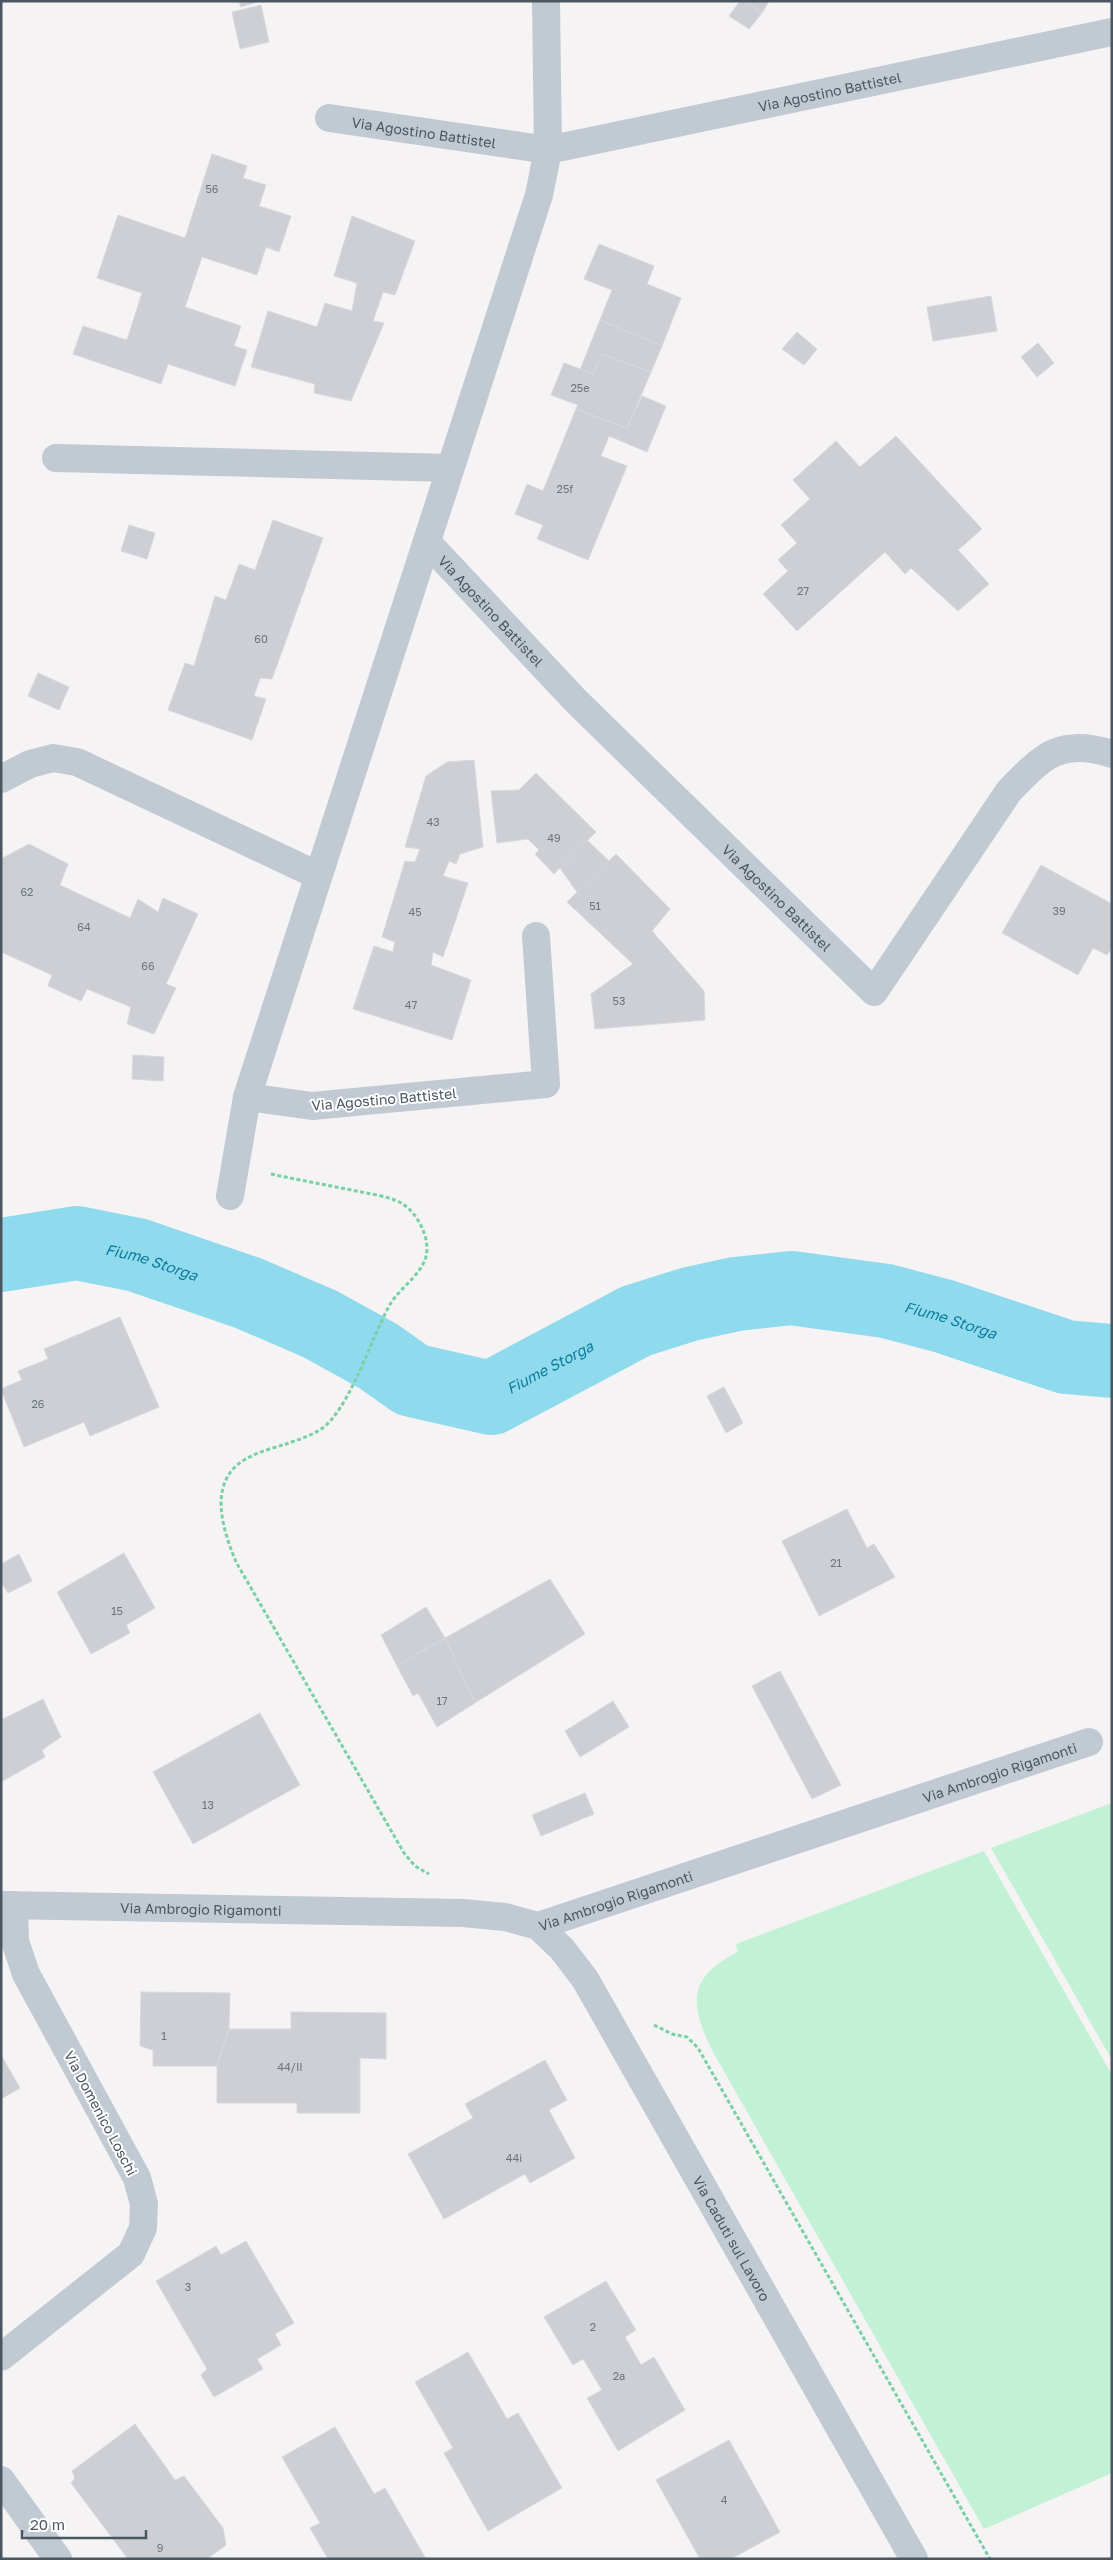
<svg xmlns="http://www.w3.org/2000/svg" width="1113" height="2560" viewBox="0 0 1113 2560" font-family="'Golos Text',sans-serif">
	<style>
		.green { fill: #c3f1d5 }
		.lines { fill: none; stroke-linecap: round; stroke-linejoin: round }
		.river { stroke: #90daee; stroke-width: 74 }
		.building { fill: #cdcfd5; stroke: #d7d9de }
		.path { stroke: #7ad0a6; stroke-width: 3; stroke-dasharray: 4 2.5; stroke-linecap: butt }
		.minor { stroke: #c1cad2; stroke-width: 28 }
		.labels { text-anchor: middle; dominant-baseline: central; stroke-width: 4; stroke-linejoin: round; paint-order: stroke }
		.number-label { font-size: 11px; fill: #6b747e }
		.street-label { font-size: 14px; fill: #4a5661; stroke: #fff }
		.water-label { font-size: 15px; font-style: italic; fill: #0c7c9b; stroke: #fff }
	</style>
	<rect width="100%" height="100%" fill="#f5f3f3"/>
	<g class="green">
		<polygon points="1112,1803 1112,2060 991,1848"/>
		<path d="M984,1851L1112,2075V2473L984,2529L713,2052C690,2005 686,1978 738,1952L736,1944Z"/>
	</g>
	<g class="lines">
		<path class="river" id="s1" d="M1,1255L77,1243L137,1255L248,1293L320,1324L378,1356L412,1380L491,1398L636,1321L690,1304L736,1294L791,1288L886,1301L943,1316L1066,1357L1112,1361"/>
	</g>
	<g class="building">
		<polygon points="239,1 260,1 241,7"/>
		<polygon points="740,1 745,1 762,13 749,29 729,16"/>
		<polygon points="745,1 769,1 762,13"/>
		<polygon points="261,5 269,42 240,49 232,12"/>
		<polygon points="212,154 247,166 243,178 266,185 259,206 291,216 279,252 266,247 257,275 202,257 185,307 241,326 234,346 247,350 235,386 168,364 161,384 73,354 83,326 127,340 142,293 97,278 118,215 185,238"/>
		<polygon points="352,216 415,241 395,295 383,292 373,321 384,323 351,401 314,393 315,384 251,367 268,311 317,327 325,303 352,311 357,283 334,276"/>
		<polygon points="599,244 654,266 647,284 681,298 662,346 600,320 612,290 584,279"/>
		<polygon points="991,296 997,331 933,341 927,307"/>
		<polygon points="600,320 662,346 651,372 602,354 593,374 580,370"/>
		<polygon points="797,332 817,349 804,365 782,349"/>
		<polygon points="1038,343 1054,363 1037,377 1021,357"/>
		<polygon points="602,354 651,372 627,428 576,409 578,405 551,395 564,363 593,374"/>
		<polygon points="642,396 666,406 647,452 609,436 601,456 627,466 588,560 537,539 543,525 515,514 527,484 543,491 576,409 627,428"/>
		<polygon points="896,436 982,529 958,550 989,584 958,611 911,568 905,574 885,552 797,631 763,594 788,571 778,560 797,543 781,525 810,499 793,480 836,441 860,467"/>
		<polygon points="273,520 323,538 272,679 260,678 254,696 266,699 252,740 168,710 185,663 194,666 215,596 226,600 239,564 255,570"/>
		<polygon points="129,525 155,533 147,559 121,551"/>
		<polygon points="38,673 69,687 59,710 28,696"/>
		<polygon points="474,760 483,847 460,854 456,864 449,861 443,876 468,883 443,957 433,952 431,965 471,980 452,1040 353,1009 374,946 393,952 395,942 382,937 405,861 415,862 420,849 405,847 426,776 447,762"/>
		<polygon points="536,773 596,832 554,874 535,854 539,850 528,839 497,843 491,791 519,790"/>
		<polygon points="587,840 610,862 577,892 560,868"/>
		<polygon points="29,844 68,864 60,885 130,918 138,899 158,912 163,898 198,914 166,984 176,988 154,1034 127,1024 131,1007 87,989 81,1001 48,986 52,975 1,952 1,859"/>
		<polygon points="616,854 670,909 652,931 704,991 705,1020 595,1029 591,994 633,964 567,902"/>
		<polygon points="1041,865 1112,904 1112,948 1107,955 1093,948 1078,975 1002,933"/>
		<polygon points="133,1055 164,1057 163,1081 132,1079"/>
		<polygon points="120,1317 159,1407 90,1436 84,1422 24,1447 1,1389 22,1380 18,1371 48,1359 44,1349"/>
		<polygon points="724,1387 743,1423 726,1433 707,1396"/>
		<polygon points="847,1509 867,1548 874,1544 895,1577 819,1616 782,1541"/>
		<polygon points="124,1553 155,1608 126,1625 130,1633 91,1654 57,1592"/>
		<polygon points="19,1554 32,1581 8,1593 1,1582 1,1564"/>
		<polygon points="550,1579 585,1634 475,1703 445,1638"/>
		<polygon points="426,1607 445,1638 397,1666 381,1635"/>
		<polygon points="445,1638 475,1703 437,1727 418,1693 413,1696 397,1666"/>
		<polygon points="780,1671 841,1785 812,1799 752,1686"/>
		<polygon points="43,1699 61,1737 42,1750 45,1757 1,1782 1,1720"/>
		<polygon points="613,1701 629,1727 580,1757 565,1731"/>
		<polygon points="260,1713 300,1785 193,1844 153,1772"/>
		<polygon points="585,1793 594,1814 541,1836 532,1815"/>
		<polygon points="141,1992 230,1993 229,2029 217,2066 153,2066 153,2050 140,2046"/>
		<polygon points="291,2012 386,2013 386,2059 360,2058 360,2113 297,2113 297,2103 217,2103 217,2066 229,2029 291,2029"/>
		<polygon points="1,2055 20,2088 1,2099"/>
		<polygon points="545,2060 567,2100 549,2110 575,2158 530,2183 525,2174 444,2219 408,2154 473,2118 465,2104"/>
		<polygon points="246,2241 294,2323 275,2334 281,2345 257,2359 263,2369 214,2397 201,2375 207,2369 156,2281 216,2246 221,2255"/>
		<polygon points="606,2281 636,2330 625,2337 641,2365 654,2357 685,2410 618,2451 587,2398 602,2390 583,2359 573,2365 544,2317"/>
		<polygon points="468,2352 507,2419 518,2413 562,2488 488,2531 444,2453 453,2448 415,2382"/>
		<polygon points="135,2424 175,2480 184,2476 223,2528 226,2545 207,2559 128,2559 71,2483 75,2478 72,2471"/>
		<polygon points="335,2427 374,2494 385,2488 426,2559 328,2559 310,2528 320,2523 282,2457"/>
		<polygon points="729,2440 780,2532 731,2559 700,2559 656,2480"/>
	</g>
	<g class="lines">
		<g class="path">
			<path d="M271,1174C299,1180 327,1185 356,1191C371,1194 389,1196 403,1204C419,1215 432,1241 425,1260C417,1279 397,1290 388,1308C371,1341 355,1391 332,1419C321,1433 303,1438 286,1444C273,1448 257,1452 244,1460C207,1483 223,1530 236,1562L404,1853L415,1866L429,1874"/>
			<polyline points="654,2025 672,2034 687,2037 698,2048 990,2559"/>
		</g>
		<g class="minor">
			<path id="s2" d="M329,118L548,150L1112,32"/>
			<polyline points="56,458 450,468"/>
			<path id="s3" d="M427,542L576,701L874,992L1009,791C1043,756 1061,737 1112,754"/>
			<polyline points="1,779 30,764 53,758 77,762 317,875"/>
			<polyline points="536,936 546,1084 312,1106 247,1097 539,195 548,150 546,1"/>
			<polyline points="230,1196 247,1097"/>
			<path id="s4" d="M1,1905L463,1913L505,1917L538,1926L1089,1742"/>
			<path id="s5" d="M538,1926L562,1949L585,1979L914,2559"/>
			<polyline points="1,2357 131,2254 143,2228 144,2204 137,2178 26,1974 15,1941 14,1905"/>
			<polyline points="1,2480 58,2559"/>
		</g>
	</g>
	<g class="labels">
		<g class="number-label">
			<text x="212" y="188">56</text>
			<text x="580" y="387">25e</text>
			<text x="565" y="488">25f</text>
			<text x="803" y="590">27</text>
			<text x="261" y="638">60</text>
			<text x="433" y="821">43</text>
			<text x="554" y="837">49</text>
			<text x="27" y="891">62</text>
			<text x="595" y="905">51</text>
			<text x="1059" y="910">39</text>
			<text x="415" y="911">45</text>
			<text x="84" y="926">64</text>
			<text x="148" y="965">66</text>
			<text x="619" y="1000">53</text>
			<text x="411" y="1004">47</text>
			<text x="38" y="1403">26</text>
			<text x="836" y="1562">21</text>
			<text x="117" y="1610">15</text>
			<text x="442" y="1700">17</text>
			<text x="208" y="1804">13</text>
			<text x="164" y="2035">1</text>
			<text x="290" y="2066">44/II</text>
			<text x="514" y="2157">44i</text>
			<text x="188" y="2286">3</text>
			<text x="593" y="2326">2</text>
			<text x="619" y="2375">2a</text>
			<text x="724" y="2499">4</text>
			<text x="160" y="2547">9</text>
		</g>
		<g class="street-label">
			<text stroke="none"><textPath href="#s2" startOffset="509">Via Agostino Battistel</textPath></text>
			<text stroke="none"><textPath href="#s2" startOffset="96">Via Agostino Battistel</textPath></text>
			<text stroke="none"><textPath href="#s3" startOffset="94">Via Agostino Battistel</textPath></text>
			<text stroke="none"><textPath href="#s3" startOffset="499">Via Agostino Battistel</textPath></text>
			<text transform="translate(384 1099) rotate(-5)">Via Agostino Battistel</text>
			<text stroke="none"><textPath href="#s4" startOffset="1025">Via Ambrogio Rigamonti</textPath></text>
			<text stroke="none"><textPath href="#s4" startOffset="620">Via Ambrogio Rigamonti</textPath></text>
			<text stroke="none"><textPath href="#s4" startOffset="200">Via Ambrogio Rigamonti</textPath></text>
			<text transform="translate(101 2113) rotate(62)">Via Domenico Loschi</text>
			<text stroke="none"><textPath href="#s5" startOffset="369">Via Caduti sul Lavoro</textPath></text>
		</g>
		<g class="water-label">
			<text stroke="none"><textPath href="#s1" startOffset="154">Fiume Storga</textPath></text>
			<text stroke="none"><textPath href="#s1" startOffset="1009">Fiume Storga</textPath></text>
			<text stroke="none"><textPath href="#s1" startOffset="589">Fiume Storga</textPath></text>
		</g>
	</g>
	<rect width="1113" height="2560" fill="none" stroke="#4a5661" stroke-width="5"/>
	<path d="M22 2530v8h124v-8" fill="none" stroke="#4a5661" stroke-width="2.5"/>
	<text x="30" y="2530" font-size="15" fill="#4a5661" stroke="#ffffff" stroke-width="4" paint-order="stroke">20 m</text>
</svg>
